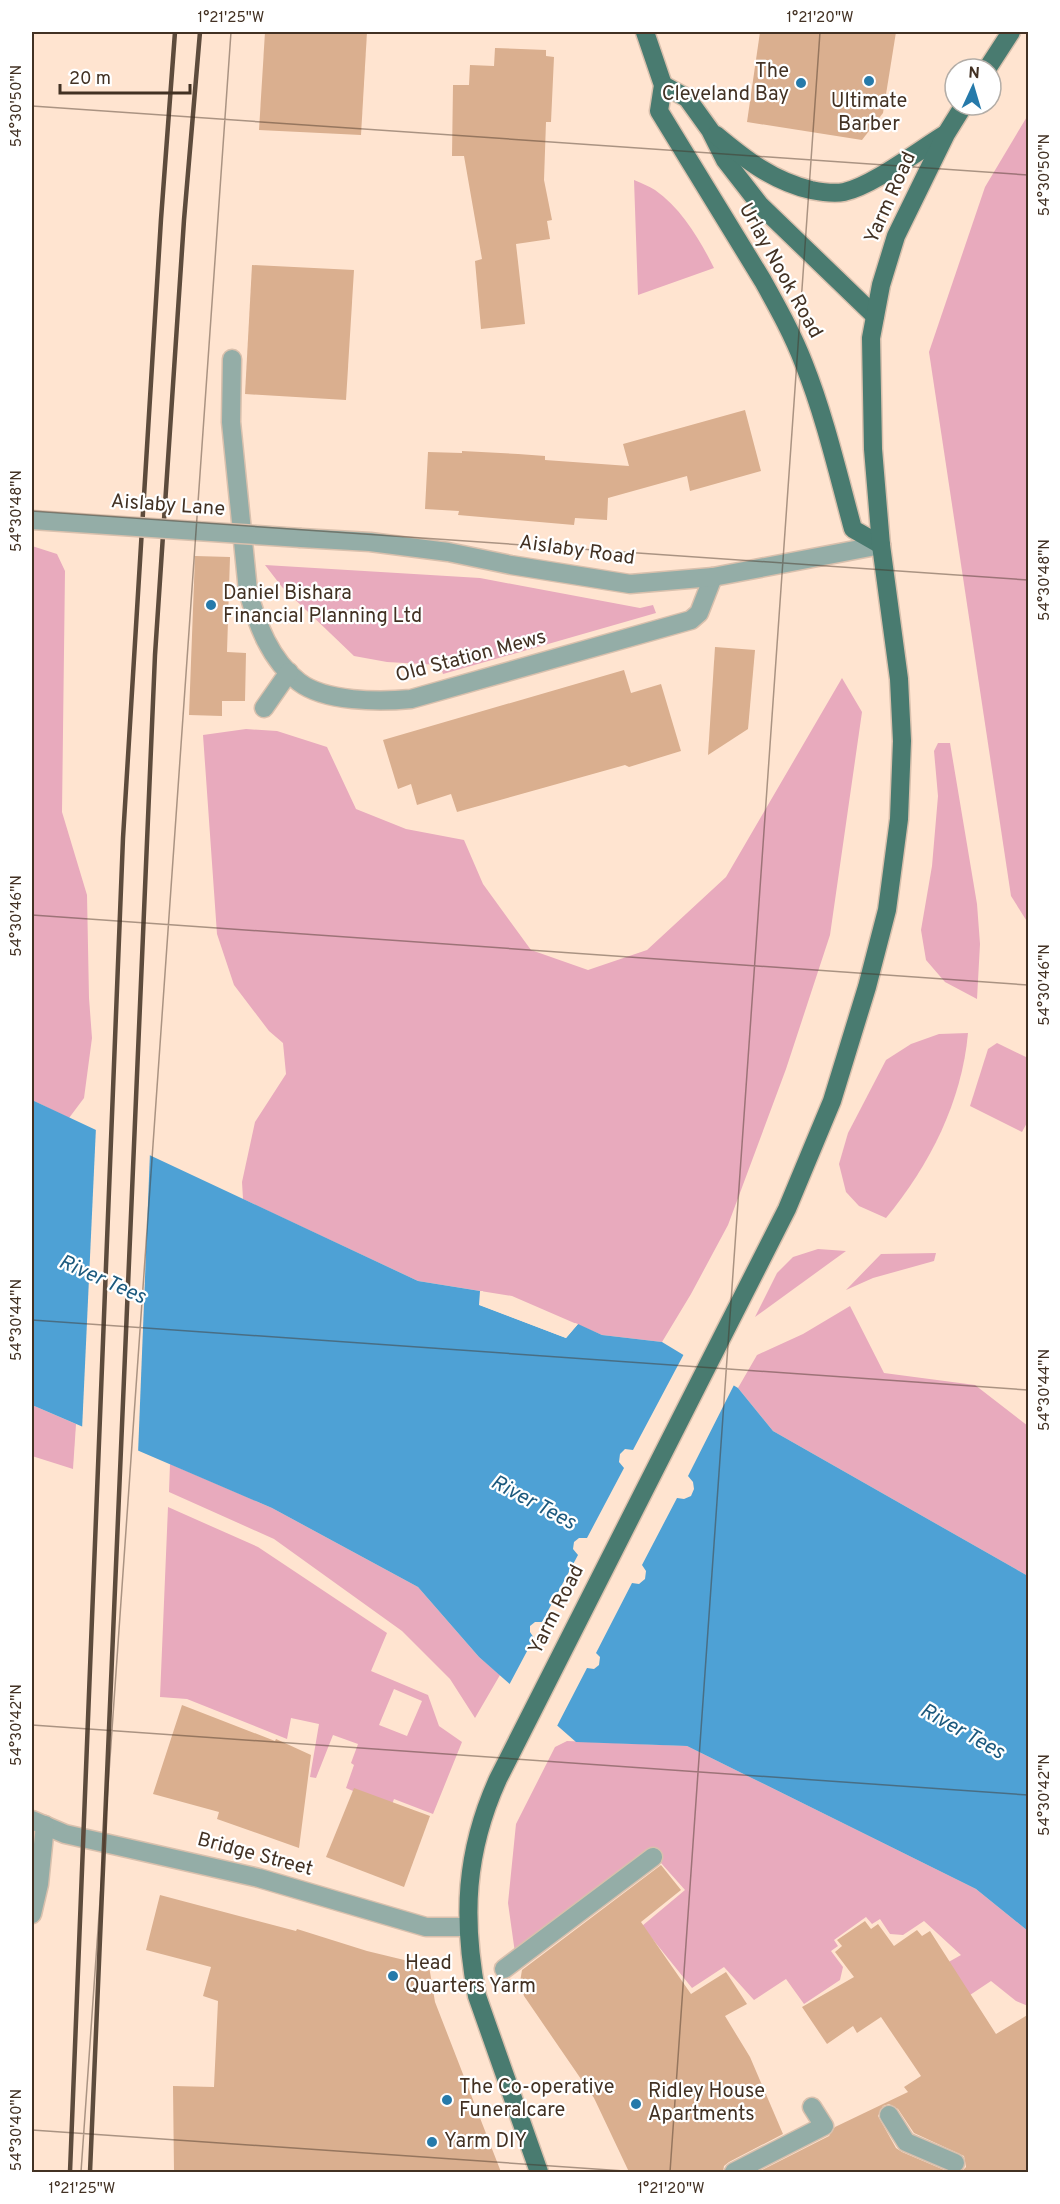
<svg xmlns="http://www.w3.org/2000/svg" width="1060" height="2204" viewBox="0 0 1060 2204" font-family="Overpass,sans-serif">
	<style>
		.green { fill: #e8aabd; fill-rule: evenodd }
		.water { fill: #4ea1d5 }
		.pier { fill: #ffe4d0 }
		.building { fill: #daaf8f }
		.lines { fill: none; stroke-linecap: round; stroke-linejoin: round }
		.minor-casing { stroke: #d9c0ad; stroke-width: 21 }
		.major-casing { stroke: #d9c0ad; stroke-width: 21 }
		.minor { stroke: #94ada7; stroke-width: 18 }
		.major { stroke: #497b70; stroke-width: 18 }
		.rail { stroke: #5d4b3c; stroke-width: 4.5 }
		.minor-bridge-casing { stroke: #d9c0ad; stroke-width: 21; stroke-linecap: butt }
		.minor-bridge { stroke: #94ada7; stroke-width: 18 }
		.ticks { fill: none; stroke: #423123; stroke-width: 1.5; stroke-opacity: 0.45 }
		.poi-dot { fill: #267aaa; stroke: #fff; stroke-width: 2 }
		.labels { text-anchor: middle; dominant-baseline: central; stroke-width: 4.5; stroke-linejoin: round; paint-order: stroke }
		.poi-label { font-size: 20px; fill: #423123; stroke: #fff; text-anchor: start }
		.street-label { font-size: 20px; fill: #423123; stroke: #fff }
		.water-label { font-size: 21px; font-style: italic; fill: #1d5a7e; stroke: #fff }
		.neatline { fill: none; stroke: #423123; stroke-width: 2 }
		.ticks-label { font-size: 15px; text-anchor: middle; fill: #423123 }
	</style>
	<rect width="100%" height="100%" fill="#ffe4d0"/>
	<g class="green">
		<polygon points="1028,115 1028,923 1011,896 929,352 985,187"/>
		<path d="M634,180C641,183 649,186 655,190C682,209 700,240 714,268L638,295Z"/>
		<polygon points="32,546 57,554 65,571 62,812 87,895 89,998 92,1038 84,1098 69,1118 32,1100"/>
		<polygon points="265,565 480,578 640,608 653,605 656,613 443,674 440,665 387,662 354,656 282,587"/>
		<polygon points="842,678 862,712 830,935 786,1069 728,1225 691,1294 662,1342 602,1335 512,1296 418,1281 243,1199 242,1182 255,1122 286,1074 283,1043 269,1031 234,985 217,934 203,735 246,729 277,731 327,747 356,809 406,829 464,840 483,884 531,950 588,970 647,950 726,877"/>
		<polygon points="938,743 950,743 977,904 980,944 977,999 945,982 926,960 921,930 932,866 938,796 934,751"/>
		<path d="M968,1033C962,1101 930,1165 886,1218L859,1206L846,1192L839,1164L848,1133L886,1060L911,1044L939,1034Z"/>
		<polygon points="997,1043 1028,1058 1028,1121 1022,1132 970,1106 988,1049"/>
		<polygon points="818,1249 846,1251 755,1317 777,1273 793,1257"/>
		<polygon points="936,1253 934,1261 873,1278 846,1290 881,1254"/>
		<polygon points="850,1306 884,1373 975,1385 1028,1426 1028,1576 773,1431 738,1388 757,1355 803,1334"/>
		<polygon points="32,1405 76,1424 73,1469 32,1456"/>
		<polygon points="170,1464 272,1508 418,1587 479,1657 500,1675 475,1718 450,1679 402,1631 274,1539 169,1492"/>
		<path d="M168,1507L258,1547L387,1633L371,1671L428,1695L439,1726L462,1742L433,1814L394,1799L391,1807L346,1788L354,1765L351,1763L358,1744L333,1735L316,1778L310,1777L319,1724L291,1718L287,1739L187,1699L160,1697ZM394,1689L422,1701L407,1736L379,1725Z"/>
		<polygon points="567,1741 687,1746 976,1889 1028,1931 1028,2006 1016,2001 991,1981 943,2013 945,1964 961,1955 924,1921 903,1935 890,1934 880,1919 872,1924 866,1917 834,1940 838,1946 831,1951 843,1967 840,1980 804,2004 786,1979 754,2000 724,1967 692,1988 642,1926 685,1890 653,1854 515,1953 508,1903 516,1824 555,1747"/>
	</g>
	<polygon class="water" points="32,1100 418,1281 480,1291 480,1305 566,1338 578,1324 602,1335 662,1342 738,1388 773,1431 1028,1576 1028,1931 976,1889 687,1746 576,1742 479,1657 418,1587 272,1508 32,1405"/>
	<g class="pier">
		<polygon points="96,1127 150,1152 138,1454 82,1430"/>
		<polygon points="480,1291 483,1291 483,1303 565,1335 575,1323 578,1324 566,1338 479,1305"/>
		<polygon points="685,1352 735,1383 688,1476 693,1482 694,1489 691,1496 684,1499 677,1498 642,1565 646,1571 645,1579 639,1584 632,1583 596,1653 600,1657 599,1665 594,1669 587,1668 557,1726 561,1733 508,1687 534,1638 530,1632 530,1626 535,1622 542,1622 578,1555 573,1549 574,1542 579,1538 587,1538 624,1468 619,1462 620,1454 625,1449 633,1450"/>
	</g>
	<g class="building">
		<polygon points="265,32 367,32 361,135 259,130"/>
		<polygon points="760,32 896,32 883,113 862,140 747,122"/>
		<polygon points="495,48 546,50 546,56 554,57 551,122 546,122 544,180 552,220 547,221 550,239 516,244 525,324 481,329 475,261 482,259 464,156 452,156 453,85 469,85 470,65 494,66"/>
		<polygon points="252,265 354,270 346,400 245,394"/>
		<polygon points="745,410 761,471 690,491 687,476 608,498 607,520 575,518 574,525 458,515 459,511 425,509 428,452 462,453 462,451 518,454 545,456 545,460 629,466 623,444"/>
		<polygon points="195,556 230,557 227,652 246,653 245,701 222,701 222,716 189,715"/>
		<polygon points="715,647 755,650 748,729 708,755"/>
		<polygon points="624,670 631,693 661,684 681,751 629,767 625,765 457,812 451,794 417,805 411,784 398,789 383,740"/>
		<polygon points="182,1705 275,1741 276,1739 311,1755 299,1848 217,1819 219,1812 153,1794"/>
		<polygon points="354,1788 430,1816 404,1887 326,1857"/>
		<polygon points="661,1865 681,1890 641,1922 691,1994 726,1972 747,2004 725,2016 750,2057 783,2134 729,2162 724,2166 723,2172 629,2172 594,2098 524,1996 520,1982 522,1970"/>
		<polygon points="160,1895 296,1931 297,1929 367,1951 429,1966 435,2002 501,2172 174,2172 173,2086 214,2087 218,2001 203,1996 211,1967 146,1950"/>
		<polygon points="865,1921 871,1929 878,1924 894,1946 917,1930 922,1936 930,1931 996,2034 1029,2014 1029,2172 961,2172 966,2167 964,2156 914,2133 898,2109 889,2104 883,2106 878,2116 896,2148 902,2152 949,2172 758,2172 829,2136 835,2127 908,2092 904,2087 921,2076 881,2017 857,2033 853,2026 827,2044 802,2007 854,1977 835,1952 842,1946 837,1940"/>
	</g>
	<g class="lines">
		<g class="minor-casing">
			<g id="minor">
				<path d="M232,359L231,422L248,591C257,624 270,660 299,682C325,702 379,702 411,699L691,620L699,613L713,577"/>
				<polyline points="301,538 370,542 448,552 511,565 630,584 713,577 881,545"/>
				<polyline points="264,708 289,672"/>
				<polyline points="32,1820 65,1834 259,1878 426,1927 468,1927"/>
				<polyline points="32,1914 39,1884 45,1825"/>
				<polyline points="504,1969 653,1857"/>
				<polyline points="889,2115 906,2142 955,2163"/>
				<polyline points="734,2172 824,2126 812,2107"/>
			</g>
		</g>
		<g class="major-casing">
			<g id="major">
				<path d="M645,32L663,85L659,111L763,281C778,308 793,335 804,364C825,417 838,474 853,529L881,545"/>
				<polyline points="987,69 1011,32"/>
				<polyline points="663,85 687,98 710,130 725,160 760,205 875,316"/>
				<path d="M716,135C746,160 773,181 811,190C821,192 834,194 844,192C872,186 918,151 944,135"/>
				<path d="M539,2172L477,1996C462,1918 465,1852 498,1779L787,1209L832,1101L867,987L887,910L899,819L902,741L899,679L881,545L873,449L871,338L881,285L896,236L946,134L964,105"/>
			</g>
		</g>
		<use href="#minor" class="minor"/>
		<use href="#major" class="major"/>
		<g class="rail">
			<polyline points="70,2172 123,838 161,219 175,32"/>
			<polyline points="90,2172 155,655 184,220 200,32"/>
		</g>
		<g class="minor-bridge-casing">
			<polyline id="minor-bridge" points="32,520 301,538"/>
		</g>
		<use href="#minor-bridge" class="minor-bridge"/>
	</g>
	<path class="ticks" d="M32,106L1028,175M32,511L1028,580M32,915L1028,985M32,1320L1028,1390M32,1725L1028,1795M32,2130L639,2172M81,2172L231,32M670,2172L820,32"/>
	<g class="poi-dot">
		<circle cx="869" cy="81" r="6"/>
		<circle cx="801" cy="83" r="6"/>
		<circle cx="211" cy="605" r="6"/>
		<circle cx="393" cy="1976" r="6"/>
		<circle cx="447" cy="2100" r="6"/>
		<circle cx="636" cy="2104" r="6"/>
		<circle cx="432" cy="2142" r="6"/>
	</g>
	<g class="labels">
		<g class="poi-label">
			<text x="789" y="72" text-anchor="end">The<tspan x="789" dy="23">Cleveland Bay</tspan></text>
			<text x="869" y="102" text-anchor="middle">Ultimate<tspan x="869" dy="23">Barber</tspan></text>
			<text x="223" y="594">Daniel Bishara<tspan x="223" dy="23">Financial Planning Ltd</tspan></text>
			<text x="405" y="1964">Head<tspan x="405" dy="23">Quarters Yarm</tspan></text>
			<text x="459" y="2088">The Co-operative<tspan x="459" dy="23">Funeralcare</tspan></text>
			<text x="648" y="2092">Ridley House<tspan x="648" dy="23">Apartments</tspan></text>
			<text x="444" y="2142">Yarm DIY</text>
		</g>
		<g class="street-label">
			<text transform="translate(891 198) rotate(-66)">Yarm Road</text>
			<text transform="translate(780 271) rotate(61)">Urlay Nook Road</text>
			<text transform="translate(168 506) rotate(4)">Aislaby Lane</text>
			<text transform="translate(577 551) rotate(8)">Aislaby Road</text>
			<text transform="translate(471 657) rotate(-15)">Old Station Mews</text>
			<text transform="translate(557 1610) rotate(-63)">Yarm Road</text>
			<text transform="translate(255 1855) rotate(15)">Bridge Street</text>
		</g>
		<g class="water-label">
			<text transform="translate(102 1280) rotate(24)">River Tees</text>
			<text transform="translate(533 1503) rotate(28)">River Tees</text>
			<text transform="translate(962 1732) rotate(29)">River Tees</text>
		</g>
	</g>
	<rect width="1060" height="2204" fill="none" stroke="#ffffff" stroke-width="66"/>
	<g transform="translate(973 87) rotate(4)"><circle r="28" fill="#ffffff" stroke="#b3ada7" stroke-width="1.5"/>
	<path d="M0-4.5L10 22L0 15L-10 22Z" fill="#267aaa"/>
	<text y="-9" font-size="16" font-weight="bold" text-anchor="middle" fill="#423123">N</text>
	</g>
	<path d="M60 84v9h130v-9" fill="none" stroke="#423123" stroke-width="3"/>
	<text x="69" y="84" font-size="18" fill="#423123" stroke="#ffffff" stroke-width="4.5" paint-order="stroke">20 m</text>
	<rect x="33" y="33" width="994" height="2138" class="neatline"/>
	<g class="ticks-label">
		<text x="231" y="22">1°21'25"W</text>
		<text x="820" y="22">1°21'20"W</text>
		<text transform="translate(16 106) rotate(-90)" y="5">54°30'50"N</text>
		<text transform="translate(1044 175) rotate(-90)" y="5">54°30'50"N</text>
		<text transform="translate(16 511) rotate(-90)" y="5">54°30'48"N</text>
		<text transform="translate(1044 580) rotate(-90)" y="5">54°30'48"N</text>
		<text transform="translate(16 916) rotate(-90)" y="5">54°30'46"N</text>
		<text transform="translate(1044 985) rotate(-90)" y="5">54°30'46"N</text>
		<text transform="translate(16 1320) rotate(-90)" y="5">54°30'44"N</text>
		<text transform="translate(1044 1390) rotate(-90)" y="5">54°30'44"N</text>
		<text transform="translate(16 1725) rotate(-90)" y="5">54°30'42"N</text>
		<text transform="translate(1044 1795) rotate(-90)" y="5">54°30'42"N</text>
		<text transform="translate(16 2130) rotate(-90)" y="5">54°30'40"N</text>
		<text x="82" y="2193">1°21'25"W</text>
		<text x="671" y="2193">1°21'20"W</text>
	</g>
</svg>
